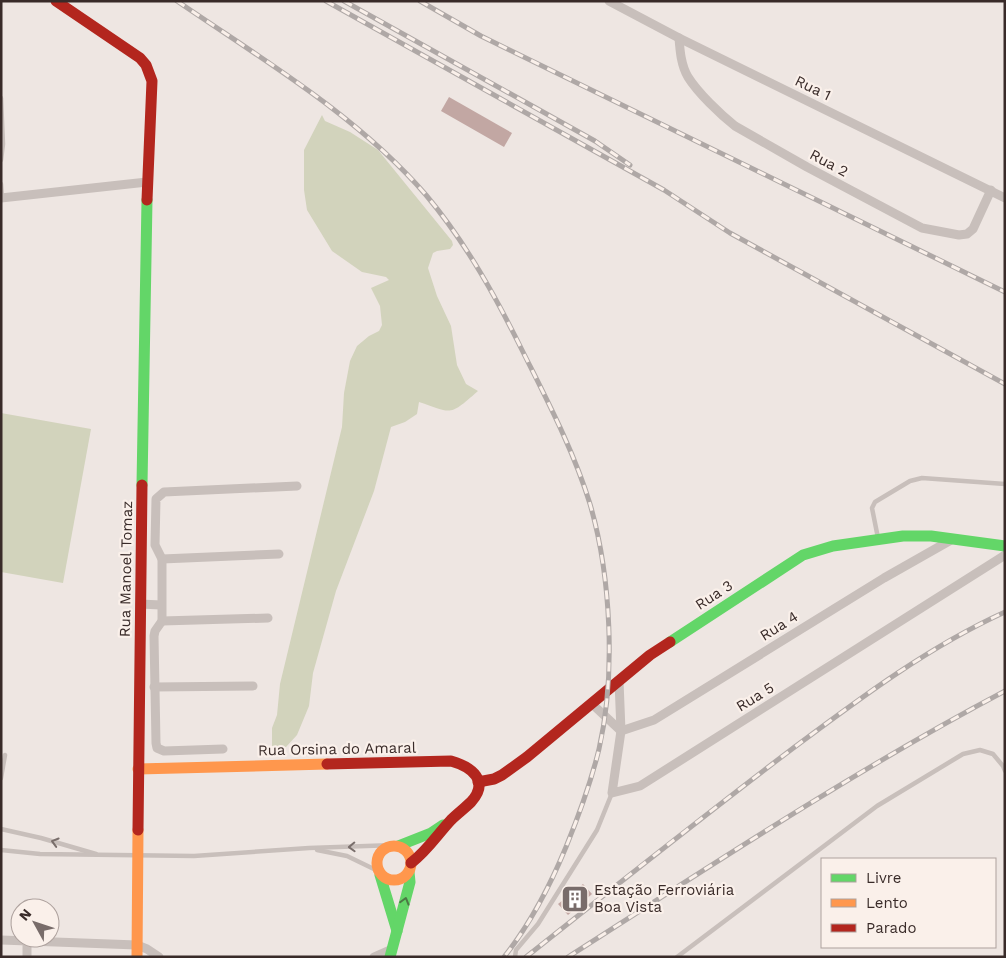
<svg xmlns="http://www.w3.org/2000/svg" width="1006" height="958" viewBox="0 0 1006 958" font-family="'Work Sans',sans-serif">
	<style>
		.green { fill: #d2d3bc }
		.building { fill: #c2a7a3 }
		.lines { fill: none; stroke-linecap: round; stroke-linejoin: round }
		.lane { stroke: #c8bfbb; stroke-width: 4.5 }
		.street { stroke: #c8bfbb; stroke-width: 9 }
		.fast { stroke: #63d668; stroke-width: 11 }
		.slow { stroke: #ff974d; stroke-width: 11 }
		.jam { stroke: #b3261e; stroke-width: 11 }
		.rail-casing { stroke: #afa8a6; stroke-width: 5 }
		.rail { stroke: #faf0ea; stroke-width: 3; stroke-dasharray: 9; stroke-linecap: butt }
		.oneway { stroke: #796e6b }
		.oneway2 { stroke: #4c7845 }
		.labels { text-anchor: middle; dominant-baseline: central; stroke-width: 4.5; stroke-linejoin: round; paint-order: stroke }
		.street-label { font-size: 15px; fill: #392b29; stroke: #faf0ea }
		.poi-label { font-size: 15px; fill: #392b29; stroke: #faf0ea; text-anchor: start }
	</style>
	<rect width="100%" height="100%" fill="#eee6e2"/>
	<g class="green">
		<path d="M322,115L325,121L350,132L378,150L452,241L453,245L450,249L437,251L433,253L428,268L437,296L451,326L457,365L466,384L478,391C449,416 454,414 419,402L417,414L405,422L391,427L374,491L336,591L313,673L309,706L297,735L286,747L272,746V728L277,715L280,684L342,427L344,393L350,361L357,346L369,336L379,331L382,325L380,306L371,288L389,280L386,277L362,272L332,251L307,210L304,190V150Z"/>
		<polygon points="1,413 91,429 63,583 1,572"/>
	</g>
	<g class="building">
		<polygon points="449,97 512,133 504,147 441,111"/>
		<polygon points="583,884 592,894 568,915 558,904"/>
	</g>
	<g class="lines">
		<g class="lane">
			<polyline points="1,98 3,144 1,160"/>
			<polyline points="1,184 2,198"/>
			<polyline points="878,538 872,508 875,502 910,481 922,478 1005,484"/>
			<polyline points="1,778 5,755"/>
			<polyline points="1,829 41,838 96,854"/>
			<polyline points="1,850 40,854 194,856 309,848 395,845"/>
			<polyline points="317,850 347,856 378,871"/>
			<polyline points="515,957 516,950 538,924 597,830 612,793"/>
			<polyline points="677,957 877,806 963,754 980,750 993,754 1003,766 1005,771"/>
		</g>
		<g class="street">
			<polyline points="609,1 679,38 1005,198"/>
			<path d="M679,38C680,51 681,65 688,77C698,93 720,114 735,126L807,167L922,228L959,235L967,234L973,229L991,190"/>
			<polyline points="1,198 147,182"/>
			<polyline points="162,559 279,554"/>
			<polyline points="140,604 161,605"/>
			<polyline points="162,621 268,618"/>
			<polyline points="619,681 621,731 612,793 640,786 1005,555"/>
			<polyline points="154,687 253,686"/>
			<polyline points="591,703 621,731 654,720 884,578 951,540"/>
			<polyline points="223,749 164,751 157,748 156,743 154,636 155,631 162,621 162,559 155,545 156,499 164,492 297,486"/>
			<polyline points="27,908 27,904"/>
			<polyline points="1,940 137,945 147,949 159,957"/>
			<polyline points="27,957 27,938"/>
			<polyline points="374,957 392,949"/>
		</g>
		<g class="fast">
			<polyline points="142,485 147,200"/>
			<polyline points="670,642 803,555 833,546 903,536 931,536 1005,546"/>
			<polyline points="398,846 431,833 443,825"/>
			<polyline points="380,875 397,931"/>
			<polyline points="390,957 410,882 409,872"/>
		</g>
		<g class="slow">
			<polyline points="138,769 327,764"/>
			<circle cx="394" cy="863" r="17"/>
			<polyline points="137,957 138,830"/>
		</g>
		<g class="jam">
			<polyline points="56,1 140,58 146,65 152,81 147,200"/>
			<path d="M327,764L451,761C472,767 490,781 471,802C465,808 457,814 451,820C437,835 427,851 411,863"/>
			<polyline points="478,782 494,779 502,775 527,757 650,655 670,642"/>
			<polyline points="138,830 142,485"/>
		</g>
		<g class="rail-casing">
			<g id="rail">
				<path d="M177,1C263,60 357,115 426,195C467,244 497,299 525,356C549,404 574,452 590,504C611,576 616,675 599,749C591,782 579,815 566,847C550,886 531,923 504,957"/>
				<polyline points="326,1 664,190 730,233 1005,384"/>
				<polyline points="344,1 595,141 630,165"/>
				<polyline points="420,1 481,36 1005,292"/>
				<path d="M526,957C614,887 702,817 792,749C859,699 928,647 1005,612"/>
				<path d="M568,957C712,865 854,771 1005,691"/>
			</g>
		</g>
		<use href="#rail" class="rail"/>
	</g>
	<defs><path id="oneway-chevron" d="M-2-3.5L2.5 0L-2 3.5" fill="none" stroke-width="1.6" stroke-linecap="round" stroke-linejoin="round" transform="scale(1.25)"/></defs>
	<g class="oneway">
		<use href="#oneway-chevron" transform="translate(55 842) rotate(-164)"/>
		<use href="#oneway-chevron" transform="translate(352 847) rotate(178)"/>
	</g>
	<use class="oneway2" href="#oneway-chevron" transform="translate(405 901) rotate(-74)"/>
	<defs>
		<g id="building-square" transform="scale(1.4375)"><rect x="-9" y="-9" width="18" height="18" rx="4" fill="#786c6a" stroke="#faf0ea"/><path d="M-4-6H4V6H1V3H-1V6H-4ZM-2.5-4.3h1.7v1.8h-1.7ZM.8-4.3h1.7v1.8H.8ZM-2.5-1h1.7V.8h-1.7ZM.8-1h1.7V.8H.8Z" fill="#fff"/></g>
	</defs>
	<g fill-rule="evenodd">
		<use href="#building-square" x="575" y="899"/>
	</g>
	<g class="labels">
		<g class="street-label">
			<text transform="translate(813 88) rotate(26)">Rua 1</text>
			<text transform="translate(829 163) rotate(28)">Rua 2</text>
			<text transform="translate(126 569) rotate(-89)">Rua Manoel Tomaz</text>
			<text transform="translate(714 595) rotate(-33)">Rua 3</text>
			<text transform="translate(779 626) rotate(-32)">Rua 4</text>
			<text transform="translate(755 697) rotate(-32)">Rua 5</text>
			<text transform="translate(337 749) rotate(-1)">Rua Orsina do Amaral</text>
		</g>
		<g class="poi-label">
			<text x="594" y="890">Estação Ferroviária<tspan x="594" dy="17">Boa Vista</tspan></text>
		</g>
	</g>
	<rect width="1006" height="958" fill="none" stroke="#392b29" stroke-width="5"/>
	<rect x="821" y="858" width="175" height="90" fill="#faf0ea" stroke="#ada19d"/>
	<rect x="831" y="874" width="25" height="8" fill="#63d668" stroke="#ada19d"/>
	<text x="866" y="883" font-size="15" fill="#392b29">Livre</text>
	<rect x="831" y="899" width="25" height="8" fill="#ff974d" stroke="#ada19d"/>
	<text x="866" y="908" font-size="15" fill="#392b29">Lento</text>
	<rect x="831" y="924" width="25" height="8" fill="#b3261e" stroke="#ada19d"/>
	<text x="866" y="933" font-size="15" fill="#392b29">Parado</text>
	<g transform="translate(35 923) rotate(310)"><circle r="24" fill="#faf0ea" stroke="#ada19d"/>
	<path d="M0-4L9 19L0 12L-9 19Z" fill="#786c6a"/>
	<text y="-8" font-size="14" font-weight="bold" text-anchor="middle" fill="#392b29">N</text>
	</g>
</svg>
